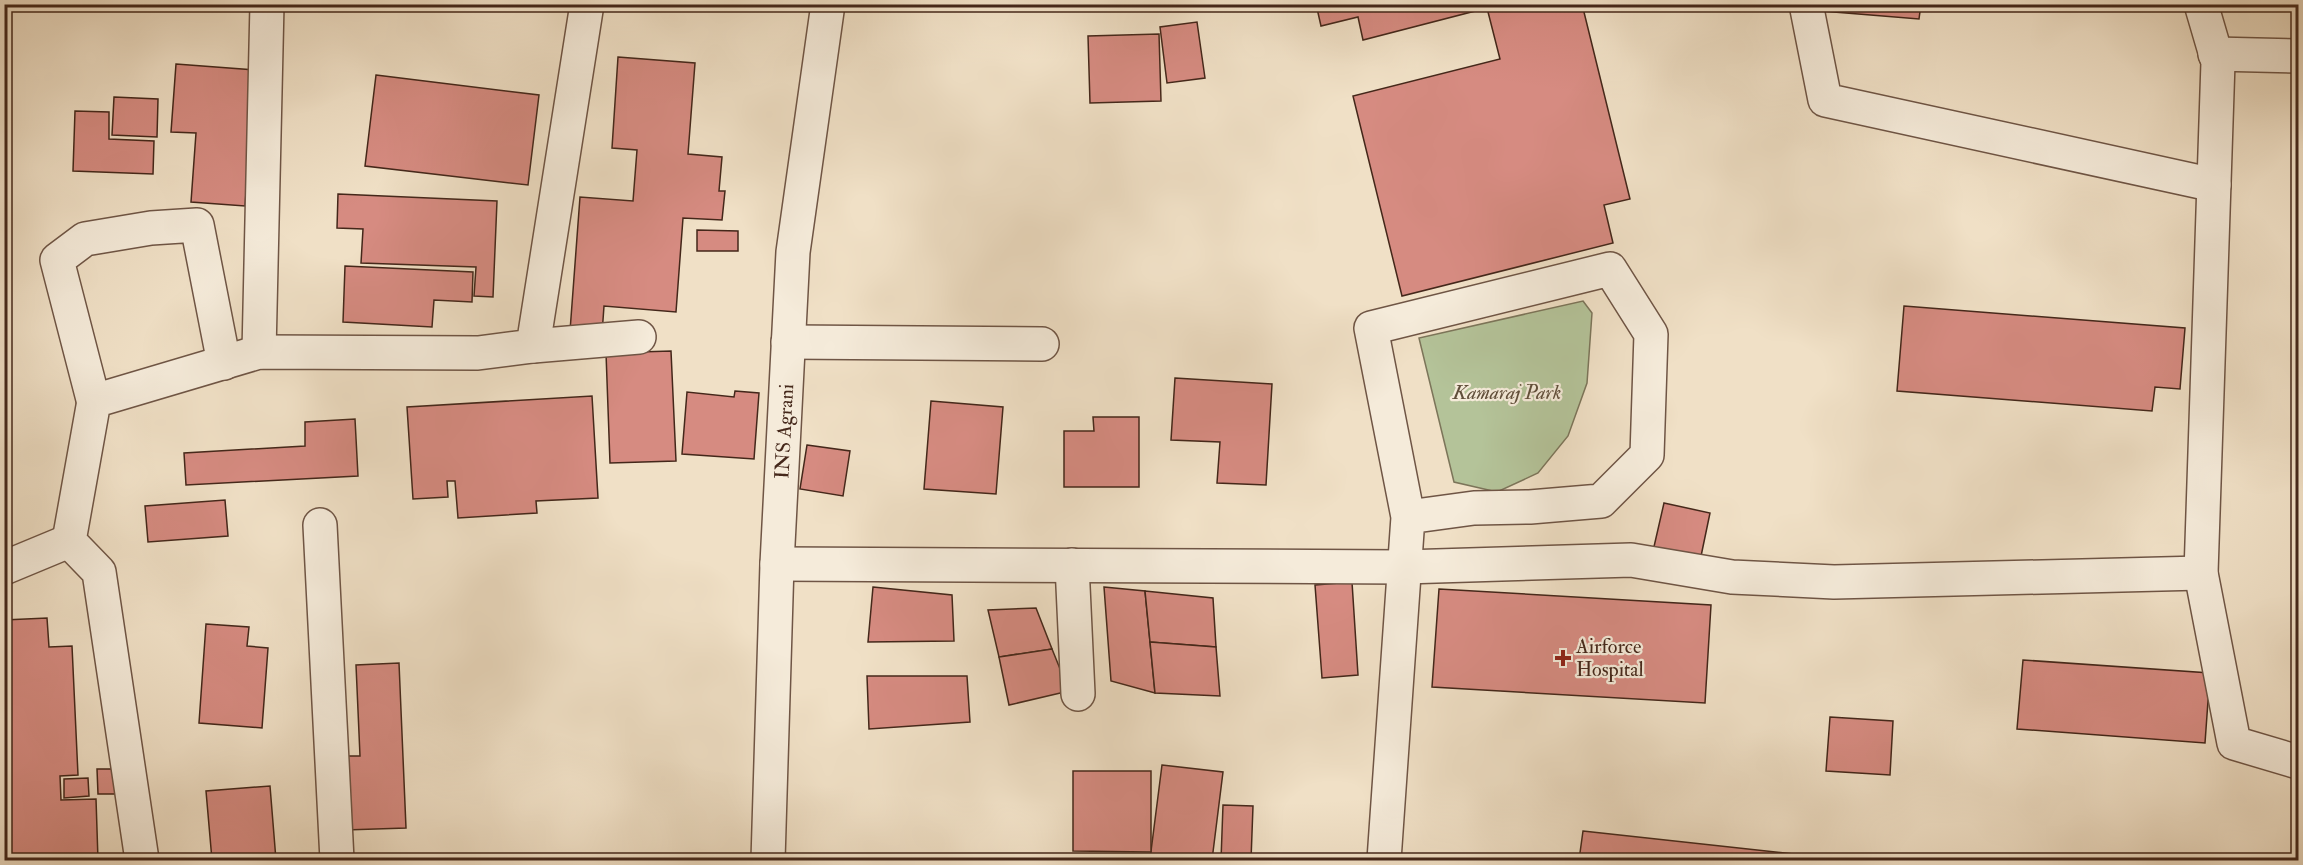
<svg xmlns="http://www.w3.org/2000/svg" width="2303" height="865" viewBox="0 0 2303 865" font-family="'IM FELL Double Pica',serif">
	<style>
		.green { fill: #b4c399; stroke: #7c755a; stroke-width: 1.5 }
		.building { fill: #d68b81; stroke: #44271a; stroke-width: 1.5 }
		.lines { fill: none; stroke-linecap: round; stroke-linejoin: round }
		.street-casing { stroke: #6f5545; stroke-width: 36 }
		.street { stroke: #f5ebda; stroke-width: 33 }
		.poi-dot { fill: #8f2418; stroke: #f5ebda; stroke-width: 2 }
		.labels { text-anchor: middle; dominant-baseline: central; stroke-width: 4.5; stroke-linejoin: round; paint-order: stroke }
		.park-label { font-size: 20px; font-style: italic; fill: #604e3a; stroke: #f5ebda }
		.street-label { font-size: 20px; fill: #44271a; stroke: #f5ebda }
		.poi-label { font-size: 20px; fill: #44271a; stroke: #f5ebda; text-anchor: start }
	</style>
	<rect width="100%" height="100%" fill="#f0e0c6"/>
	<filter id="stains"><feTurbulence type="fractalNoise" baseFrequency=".00333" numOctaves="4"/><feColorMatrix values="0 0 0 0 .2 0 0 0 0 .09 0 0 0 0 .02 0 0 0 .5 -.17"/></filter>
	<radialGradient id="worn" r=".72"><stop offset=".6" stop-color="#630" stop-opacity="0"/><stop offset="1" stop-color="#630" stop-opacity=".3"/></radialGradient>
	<polygon class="green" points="1583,301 1592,313 1587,383 1568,436 1538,473 1497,492 1454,482 1419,338"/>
	<g class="building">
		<polygon points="315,4 367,4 366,11"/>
		<polygon points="1316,4 1582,4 1630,199 1604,205 1613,243 1402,296 1353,96 1500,59 1487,8 1363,40 1358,17 1321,26"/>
		<polygon points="1823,4 1921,4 1919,19 1822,11"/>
		<polygon points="1197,22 1205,78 1167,83 1160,27"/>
		<polygon points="1159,34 1161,101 1090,103 1088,36"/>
		<polygon points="618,57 695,63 688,154 722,157 719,191 725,191 722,220 683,218 676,312 604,306 602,334 570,331 580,197 633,201 637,150 612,148"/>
		<polygon points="176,64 255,70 245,206 191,202 196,133 171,132"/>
		<polygon points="376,75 539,95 528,185 365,166"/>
		<polygon points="114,97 158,99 157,137 112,135"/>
		<polygon points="75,111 109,112 109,139 154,141 153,174 73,171"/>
		<polygon points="338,194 497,201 493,297 474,296 476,267 361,263 363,229 337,228"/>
		<polygon points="697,230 738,231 738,251 697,251"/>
		<polygon points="345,266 473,272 472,302 434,300 432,327 343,322"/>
		<polygon points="1904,306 2185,328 2180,389 2155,387 2152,411 1897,391"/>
		<polygon points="671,351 676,461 610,463 606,353"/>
		<polygon points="1175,378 1272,384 1266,485 1217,483 1220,442 1171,440"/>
		<polygon points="735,391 759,393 754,459 682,454 687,392 734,397"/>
		<polygon points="592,396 598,498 536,501 537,513 458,518 455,481 447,481 448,497 413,499 407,407"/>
		<polygon points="931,401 1003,407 996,494 924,489"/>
		<polygon points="1093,417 1139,417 1139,487 1064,487 1064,431 1094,431"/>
		<polygon points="355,419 358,476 186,485 184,453 305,446 305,422"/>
		<polygon points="807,445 850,451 843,496 800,489"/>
		<polygon points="225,500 228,536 148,542 145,506"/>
		<polygon points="1664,503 1710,513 1700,561 1653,551"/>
		<polygon points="1352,582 1358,675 1322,678 1315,585"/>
		<polygon points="873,587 952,595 954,641 868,642"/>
		<polygon points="1104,587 1145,591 1155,693 1111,681"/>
		<polygon points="1439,589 1711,605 1705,703 1432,687"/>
		<polygon points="1145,591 1213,598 1216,647 1150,642"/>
		<polygon points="1036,608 1052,649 999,657 988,610"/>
		<polygon points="47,618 49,647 72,646 78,775 60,776 61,800 96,799 98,860 4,860 4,812 8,812 4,620"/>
		<polygon points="206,624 249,627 247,646 268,648 262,728 199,723"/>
		<polygon points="1150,642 1216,647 1220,696 1155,693"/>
		<polygon points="1052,649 1069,691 1009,705 999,657"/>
		<polygon points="2023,660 2210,673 2205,743 2017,729"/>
		<polygon points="399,663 406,828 345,830 342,756 360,756 356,665"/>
		<polygon points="867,676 967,676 970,722 869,729"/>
		<polygon points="1830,717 1893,721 1890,775 1826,771"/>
		<polygon points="1162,765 1223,772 1212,860 1150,859"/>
		<polygon points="97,769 124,769 125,794 98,794"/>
		<polygon points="1073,771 1151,771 1151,852 1073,851"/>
		<polygon points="88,778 89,796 64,798 64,779"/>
		<polygon points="270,786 276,860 212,860 206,791"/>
		<polygon points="1223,805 1253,806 1251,860 1221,860"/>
		<polygon points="1583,831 1849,860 1579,860"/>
	</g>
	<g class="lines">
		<g class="street-casing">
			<g id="street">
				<polyline points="1806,4 1825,100 2214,185"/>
				<polyline points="2201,4 2218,62 2201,573 2234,743 2298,762"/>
				<polyline points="2215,54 2298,56"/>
				<polyline points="788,342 1042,344"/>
				<polyline points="533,346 639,337"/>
				<polyline points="259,352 267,4"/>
				<polyline points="94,403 57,260 85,239 151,228 197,225 224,363"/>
				<polyline points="320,525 337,860"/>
				<polyline points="777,564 1404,567 1631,560 1732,577 1834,582 2201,573"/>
				<polyline points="1072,565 1078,694"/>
				<polyline points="4,568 69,541"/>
				<polyline points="142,860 99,572 69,541 94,401 259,352 478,353 533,346 587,4"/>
				<path id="s1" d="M768,860L777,564L793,252L828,4"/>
				<polyline points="1384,860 1408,517 1371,328 1610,269 1651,334 1647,455 1601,501 1530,507 1474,508 1408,517"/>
			</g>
		</g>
		<use href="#street" class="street"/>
	</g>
	<path class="poi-dot" d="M1560 649h6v6h6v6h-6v6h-6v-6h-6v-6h6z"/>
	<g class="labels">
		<g class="park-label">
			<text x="1507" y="392">Kamaraj Park</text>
		</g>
		<g class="street-label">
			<text stroke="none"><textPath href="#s1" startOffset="429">INS Agrani</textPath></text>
		</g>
		<g class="poi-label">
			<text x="1576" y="646">Airforce<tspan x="1576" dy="23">Hospital</tspan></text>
		</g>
	</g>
	<rect width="2303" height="865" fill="none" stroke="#f0e0c6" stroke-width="24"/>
	<rect x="6" y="6" width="2291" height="853" fill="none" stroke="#44271a" stroke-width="3"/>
	<rect x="12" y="12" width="2279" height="841" fill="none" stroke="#44271a" stroke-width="1.5"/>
	<rect width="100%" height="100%" filter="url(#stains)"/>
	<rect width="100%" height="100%" fill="url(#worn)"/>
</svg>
